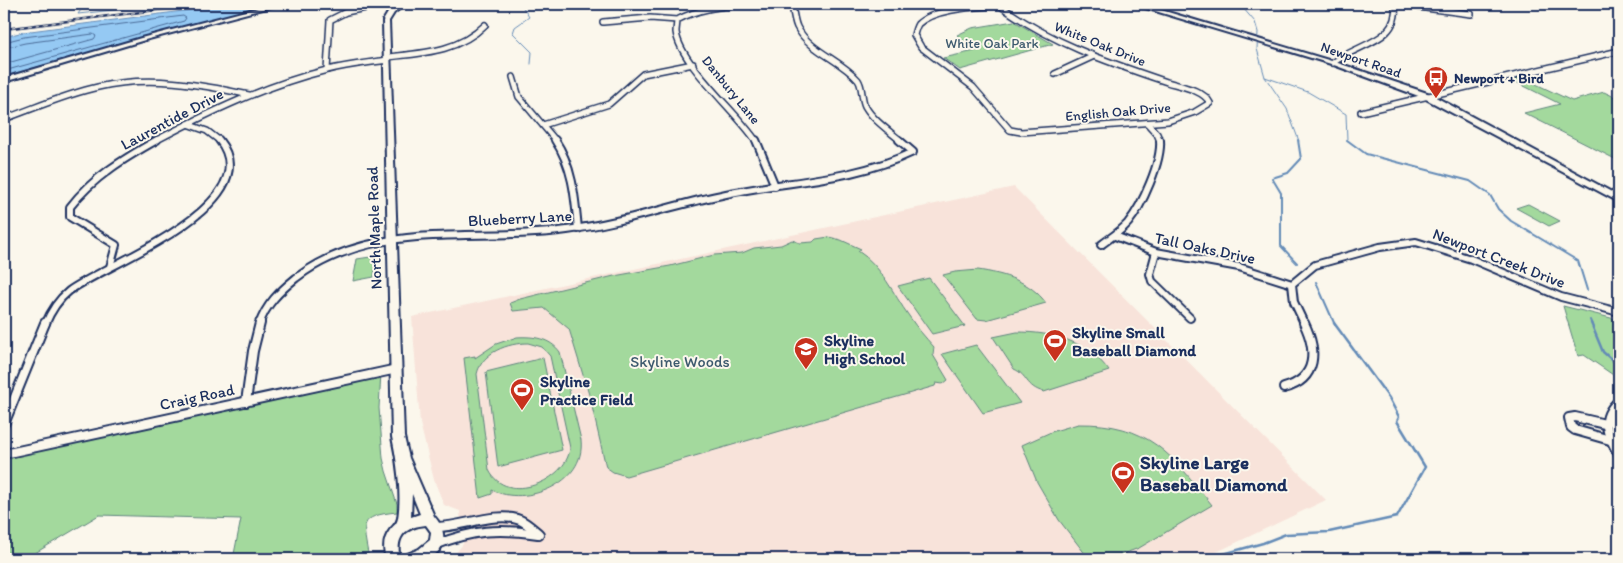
<svg xmlns="http://www.w3.org/2000/svg" width="1623" height="563" viewBox="0 0 1623 563" font-family="Itim,sans-serif">
	<style>
		.built { fill: #f8e3da }
		.green { fill: #a3d99d; stroke: #5f847e; fill-rule: evenodd }
		.water { fill: #95c9f3; stroke: #648bb7 }
		.lines { fill: none; stroke-linecap: round; stroke-linejoin: round }
		.shore { stroke: #4c6d9a; stroke-width: 1 }
		.stream-far2 { stroke: #648bb7; stroke-width: 1 }
		.stream-far1 { stroke: #648bb7; stroke-width: 2 }
		.stream { stroke: #648bb7; stroke-width: 2.5 }
		.street-far2-casing { stroke: #1b2f5e; stroke-width: 8 }
		.street-far1-casing { stroke: #1b2f5e; stroke-width: 10 }
		.street-casing { stroke: #1b2f5e; stroke-width: 12 }
		.secondary-casing { stroke: #1b2f5e; stroke-width: 4 }
		.street-far2 { stroke: #fbf7ec; stroke-width: 5 }
		.street-far1 { stroke: #fbf7ec; stroke-width: 6 }
		.street { stroke: #fbf7ec; stroke-width: 8 }
		.secondary { fill: #fbf7ec; fill-rule: evenodd }
		.rail-casing { stroke: #1b2f5e; stroke-width: 2.5 }
		.rail { stroke: #fbf7ec; stroke-width: 1; stroke-dasharray: 4; stroke-linecap: butt }
		.labels { text-anchor: middle; dominant-baseline: central; stroke-width: 4; stroke-linejoin: round; paint-order: stroke }
		.far-park-label { font-size: 14px; fill: #3d5a6e; stroke: #fbf7ec }
		.far-street-label { font-size: 14px; fill: #1b2f5e; stroke: #fbf7ec }
		.far-poi-label { font-size: 14px; font-weight: bold; fill: #1b2f5e; stroke: #fbf7ec; text-anchor: start }
		.street-label { font-size: 16px; fill: #1b2f5e; stroke: #fbf7ec }
		.poi-label { font-size: 16px; font-weight: bold; fill: #1b2f5e; stroke: #fbf7ec; text-anchor: start }
		.park-label { font-size: 16px; fill: #3d5a6e; stroke: #fbf7ec }
		.near-poi-label { font-size: 19px; font-weight: bold; fill: #1b2f5e; stroke: #fbf7ec; text-anchor: start }
	</style>
	<rect width="100%" height="100%" fill="#fbf7ec"/>
	<filter id="ink" filterUnits="userSpaceOnUse"><feTurbulence type="fractalNoise" baseFrequency=".02" numOctaves="2"/><feDisplacementMap in="SourceGraphic" scale="10" xChannelSelector="R" yChannelSelector="G"/><feConvolveMatrix kernelMatrix="1 2 1 2 8 2 1 2 1" color-interpolation-filters="sRGB"/></filter>
	<g filter="url(#ink)">
		<polygon class="built" points="1014,187 1326,500 1202,559 451,559 463,544 460,511 444,505 434,480 420,423 412,317"/>
		<g class="green">
			<polygon points="1014,21 1053,44 960,70 943,58 975,51 957,35 972,28"/>
			<polygon points="1523,78 1572,101 1604,92 1619,99 1619,161 1524,113 1560,104 1512,80"/>
			<polygon points="1528,204 1560,221 1549,226 1516,208"/>
			<path d="M829,237L841,240L861,249L858,251C882,266 893,294 909,316C916,327 925,337 934,347L933,355L948,380L943,384L936,383L935,386L626,476L613,472L606,467L590,398L569,329L544,308L513,311L510,303L520,299L614,276L670,266L714,255L742,253L754,248L781,245L792,240L800,243L813,242L816,239Z"/>
			<polygon points="377,256 374,277 353,281 357,259"/>
			<path d="M978,270C1004,274 1030,281 1046,303L986,320L977,319L943,275L955,272Z"/>
			<polygon points="929,278 965,326 932,334 898,286"/>
			<polygon points="1563,306 1619,320 1619,379 1584,355 1578,356"/>
			<path d="M1017,332C1052,332 1088,341 1109,371L1044,392C1025,387 1028,375 1014,369L993,337Z"/>
			<path d="M517,337C533,336 550,338 560,352L581,440C586,484 525,507 492,490V494L480,498L464,358L475,356V358L496,344ZM528,343L542,347L550,356L570,448C567,481 506,506 489,470L477,374C482,352 508,343 528,343Z"/>
			<polygon points="976,345 1020,403 983,413 942,354"/>
			<polygon points="543,358 562,450 498,467 486,372"/>
			<path d="M381,372L379,408L383,458L386,471L397,504V512C357,516 363,524 369,559H233L241,519L99,515L25,559H4V454Z"/>
			<path d="M1078,424C1149,423 1171,454 1212,505L1139,548L1109,559H1098L1086,555L1059,520L1037,482L1022,445L1051,432Z"/>
		</g>
		<polygon class="water" points="220,4 268,4 4,76 4,37 23,32 183,11"/>
		<g class="lines">
			<g class="shore">
				<polyline points="4,42 24,37 183,16 186,18 184,21 4,71"/>
				<polyline points="4,48 25,43 93,34 96,36 94,39 4,64"/>
			</g>
			<g class="stream-far2">
				<polyline points="85,4 78,14 167,4"/>
				<polyline points="521,4 529,17 515,27 513,33 532,52 531,64"/>
				<polyline points="1236,4 1243,8 1255,22 1258,32 1257,49 1265,77 1287,109 1299,141"/>
				<polyline points="1265,77 1308,92 1346,114 1347,140 1349,141"/>
			</g>
			<g class="stream-far1">
				<polyline points="1347,140 1366,154 1470,181 1490,195 1498,209 1511,221 1578,261 1587,290"/>
				<polyline points="1297,263 1281,246 1281,193 1272,178 1288,173 1301,159 1298,140"/>
				<polyline points="1316,282 1335,325"/>
				<polyline points="1590,320 1592,325"/>
			</g>
			<g class="stream">
				<polyline points="1591,323 1603,352 1619,366"/>
				<polyline points="1214,559 1216,556 1263,543 1286,534 1329,532 1397,517 1425,467 1397,421 1399,417 1389,398 1334,323"/>
			</g>
			<g class="street-far2-casing">
				<g id="street-far2">
					<path d="M744,4C721,6 698,9 677,20C677,24 676,28 676,32C680,64 738,113 756,141"/>
					<path d="M792,4C793,11 794,20 797,27C810,52 840,59 858,80C863,87 861,98 865,106C873,120 888,130 901,141"/>
					<path d="M998,4C1049,42 1107,62 1167,82C1180,86 1204,90 1210,103L1195,112L1168,121L1021,132L1010,130L973,87L921,47L914,35C915,31 916,27 918,24C935,8 977,7 999,5"/>
					<polyline points="1395,4 1471,14"/>
					<polyline points="603,22 650,18 677,20"/>
					<path d="M387,57C423,53 458,52 485,25"/>
					<path d="M1333,63C1358,43 1400,42 1395,4"/>
					<polyline points="327,70 330,20 346,12 385,4"/>
					<polyline points="1055,74 1094,56"/>
					<polyline points="513,77 519,97 556,141"/>
					<polyline points="1361,112 1619,51"/>
					<path d="M4,119C35,108 66,94 98,87C149,75 199,84 249,95"/>
					<polyline points="1147,123 1157,134 1160,141"/>
					<polyline points="187,124 207,131 220,141"/>
					<polyline points="543,125 609,104 643,74 693,64"/>
					<path d="M155,141C210,112 266,85 327,70C347,65 367,63 387,60"/>
				</g>
			</g>
			<g class="street-far1-casing">
				<g id="street-far1">
					<path d="M555,140C573,167 575,197 578,229"/>
					<polyline points="756,140 775,186"/>
					<polyline points="1115,236 1156,252 1239,267 1292,284"/>
					<path d="M1101,245C1110,238 1120,232 1128,223C1142,206 1162,161 1160,140"/>
					<polyline points="1156,252 1150,274 1152,281 1190,318"/>
					<path d="M110,267L116,245L70,217V207C93,177 125,158 157,140"/>
					<path d="M45,325C50,313 59,299 69,291C103,265 271,205 219,140"/>
					<path d="M259,325C266,304 280,291 296,278C375,218 477,243 567,230C621,223 673,205 726,194C790,180 852,181 913,152L899,140"/>
					<polyline points="1305,325 1294,302 1292,284 1315,265 1380,247 1416,242 1471,259 1561,297 1619,312"/>
				</g>
			</g>
			<g class="street-casing">
				<g id="street">
					<path d="M1284,388C1318,379 1317,350 1304,323"/>
					<path d="M1619,401C1599,418 1607,435 1619,454"/>
					<polyline points="246,402 253,351 260,323"/>
					<polyline points="4,424 45,323"/>
					<polyline points="1605,424 1575,417 1569,418 1571,427 1575,430 1610,440"/>
					<polyline points="4,454 397,369"/>
					<path d="M437,527C462,527 497,511 520,520C527,523 533,529 539,534"/>
					<path d="M435,545C473,530 498,528 538,534"/>
				</g>
			</g>
			<g class="secondary-casing">
				<g id="secondary">
					<polygon points="273,4 282,4 145,40 4,82 4,78 141,38"/>
					<path d="M399,4H406L394,13L389,21L404,437L409,458L434,516C447,530 448,551 427,559C421,561 410,559 403,559L405,555L419,549L430,540L431,532L426,525C404,527 395,538 400,559H386C383,549 383,539 390,530C394,525 397,524 398,518C402,495 397,459 392,437L383,21L389,11ZM412,494L420,514L411,517Z"/>
					<polygon points="1132,4 1141,4 1335,62 1430,94 1619,196 1619,202 1424,98 1331,64"/>
				</g>
			</g>
			<use href="#street-far2" class="street-far2"/>
			<use href="#street-far1" class="street-far1"/>
			<use href="#street" class="street"/>
			<use href="#secondary" class="secondary"/>
			<g class="rail-casing">
				<polyline id="rail" points="4,29 205,4"/>
			</g>
			<use href="#rail" class="rail"/>
		</g>
	</g>
	<defs>
		<g id="bus-pin" transform="scale(1.25)"><path d="M0 17L-7.5 6A9.5 9.5 0 1 1 7.5 6Z" fill="#c8321e" stroke="#fbf7ec"/><path d="M-5-6H5V4H4V6H2V4H-2V6H-4V4H-5ZM-3.5-4V0h7V-4ZM-3.5 1.2v1.5H-2V1.2ZM2 1.2v1.5H3.5V1.2Z" fill="#fff"/></g>
		<g id="stadium-pin" transform="scale(1.25)"><path d="M0 17L-7.5 6A9.5 9.5 0 1 1 7.5 6Z" fill="#c8321e" stroke="#fbf7ec"/><path d="M0-5a6.5 5 0 1 0 0 10a6.5 5 0 1 0 0-10ZM-3.5-1.8h7v3.6h-7Z" fill="#fff"/></g>
		<g id="school-pin" transform="scale(1.25)"><path d="M0 17L-7.5 6A9.5 9.5 0 1 1 7.5 6Z" fill="#c8321e" stroke="#fbf7ec"/><path d="M0-5L7-2L0 1L-7-2ZM-4 1L0 2.5L4 1V4Q0 6-4 4Z" fill="#fff"/></g>
	</defs>
	<g fill-rule="evenodd">
		<use href="#bus-pin" x="1436" y="78"/>
		<use href="#stadium-pin" x="1055" y="341"/>
		<use href="#school-pin" x="806" y="349"/>
		<use href="#stadium-pin" x="522" y="390"/>
		<use href="#stadium-pin" x="1123" y="473"/>
	</g>
	<g class="labels">
		<g class="far-park-label">
			<text x="992" y="43">White Oak Park</text>
		</g>
		<g class="far-street-label">
			<text transform="translate(1100 44) rotate(22)">White Oak Drive</text>
			<text transform="translate(1361 60) rotate(19)">Newport Road</text>
			<text transform="translate(731 90) rotate(51)">Danbury Lane</text>
			<text transform="translate(1118 112) rotate(-5)">English Oak Drive</text>
		</g>
		<g class="far-poi-label">
			<text x="1454" y="78">Newport + Bird</text>
		</g>
		<g class="street-label">
			<text transform="translate(172 119) rotate(-28)">Laurentide Drive</text>
			<text transform="translate(520 218) rotate(-3)">Blueberry Lane</text>
			<text transform="translate(374 228) rotate(-92)">North Maple Road</text>
			<text transform="translate(1205 248) rotate(12)">Tall Oaks Drive</text>
			<text transform="translate(1499 258) rotate(21)">Newport Creek Drive</text>
			<text transform="translate(197 397) rotate(-12)">Craig Road</text>
		</g>
		<g class="poi-label">
			<text x="1072" y="332">Skyline Small<tspan x="1072" dy="18">Baseball Diamond</tspan></text>
			<text x="824" y="340">Skyline<tspan x="824" dy="18">High School</tspan></text>
			<text x="540" y="381">Skyline<tspan x="540" dy="18">Practice Field</tspan></text>
		</g>
		<g class="park-label">
			<text x="680" y="361">Skyline Woods</text>
		</g>
		<g class="near-poi-label">
			<text x="1140" y="462">Skyline Large<tspan x="1140" dy="22">Baseball Diamond</tspan></text>
		</g>
	</g>
	<rect width="1623" height="563" fill="none" stroke="#fbf7ec" stroke-width="20"/>
	<rect x="10" y="10" width="1603" height="543" fill="none" stroke="#1b2f5e" stroke-width="2" filter="url(#ink)"/>
</svg>
